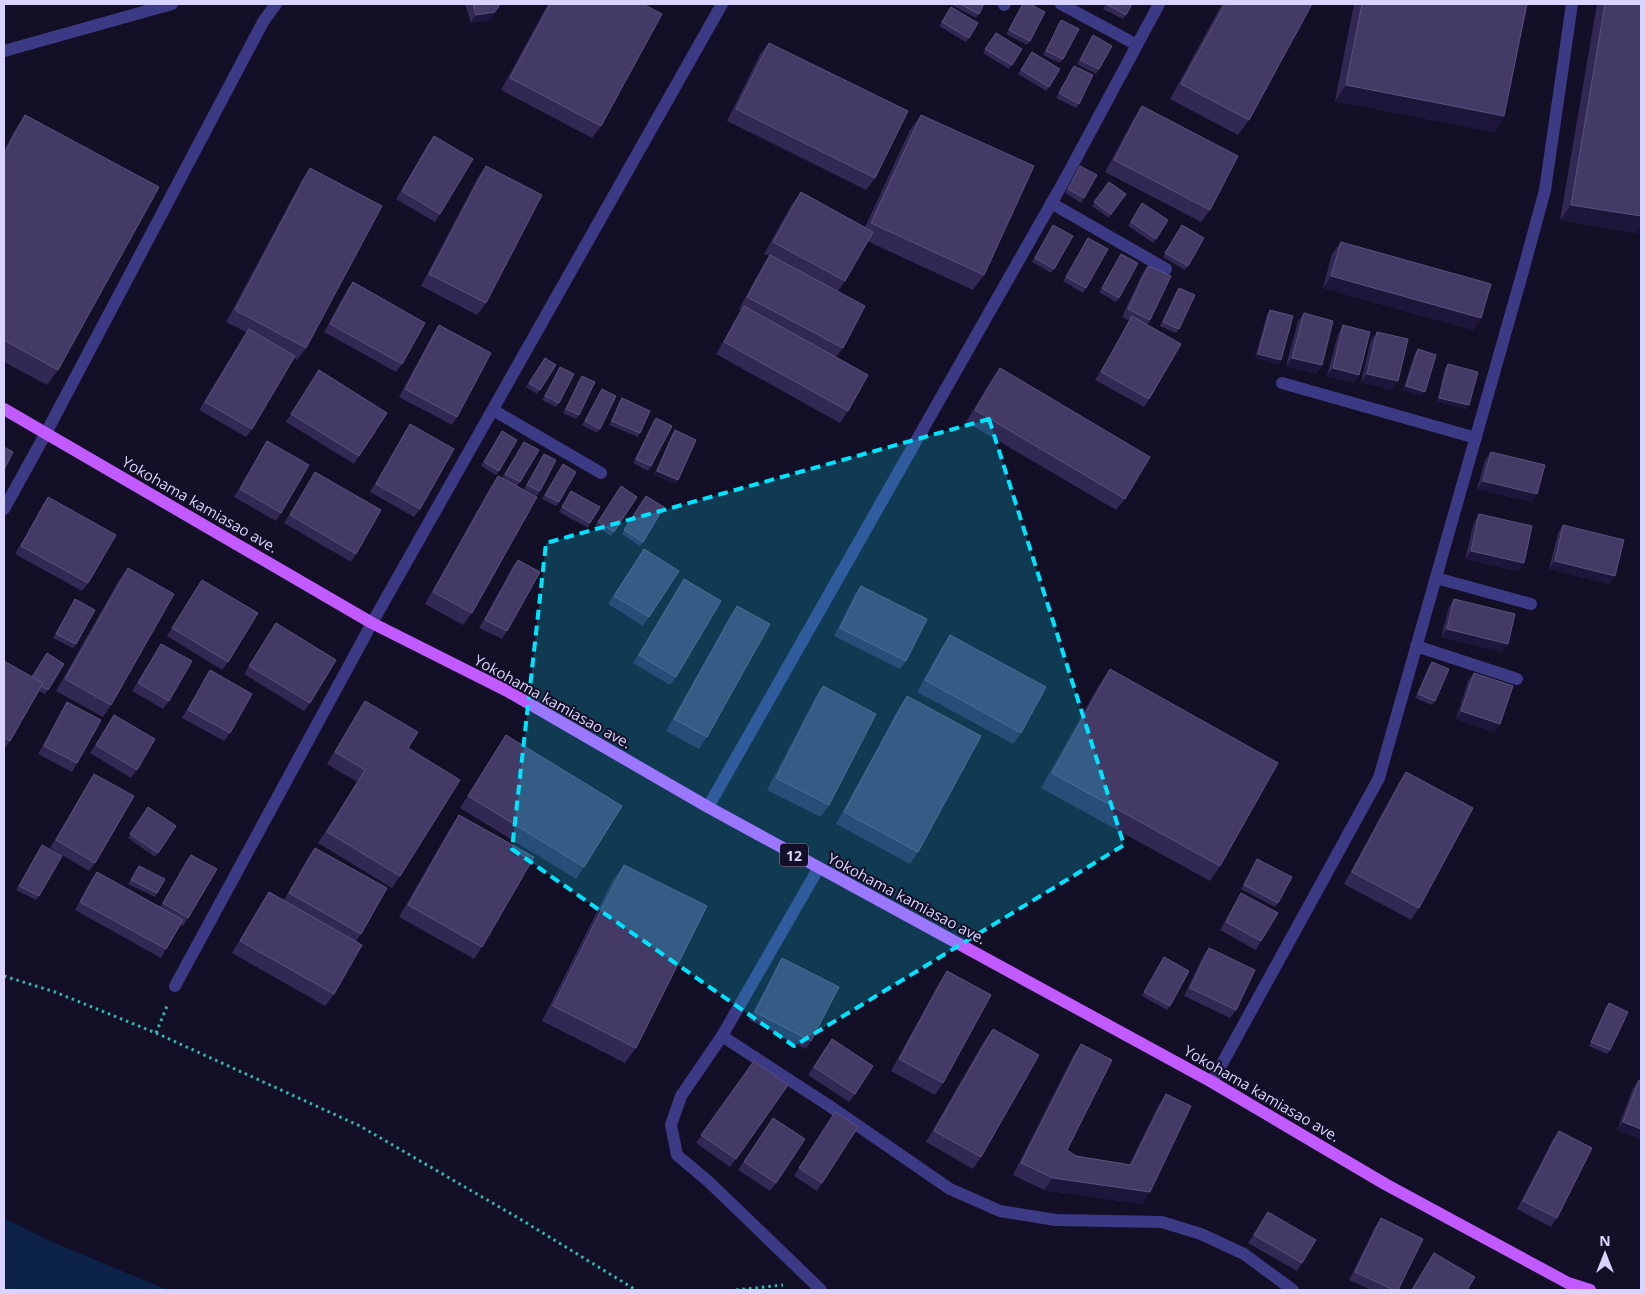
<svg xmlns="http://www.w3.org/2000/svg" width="1645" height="1294" viewBox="0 0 1645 1294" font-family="'Open Sans',sans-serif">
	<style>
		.water { fill: #0c2248 }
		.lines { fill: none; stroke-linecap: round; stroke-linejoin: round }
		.path { stroke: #2fb8b0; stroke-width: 3; stroke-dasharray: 2.5 4; stroke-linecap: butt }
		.service { stroke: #3d3a85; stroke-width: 12 }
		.minor { stroke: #3d3a85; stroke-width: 12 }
		.tertiary { stroke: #3d3a85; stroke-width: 12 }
		.primary { stroke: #c25bff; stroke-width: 12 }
		.wall { fill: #312854 }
		.shaded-wall { fill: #1d163a }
		.building { fill: #433a66; stroke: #5a527e }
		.marked { fill: #00e5ff; fill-opacity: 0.2; stroke: #00e5ff; stroke-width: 4; stroke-dasharray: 10 6; stroke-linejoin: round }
		.labels { text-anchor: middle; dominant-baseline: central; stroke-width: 4; stroke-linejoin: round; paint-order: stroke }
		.shield { fill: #130f26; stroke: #9e99be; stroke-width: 1 }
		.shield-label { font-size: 14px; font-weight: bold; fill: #d9d4ff }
		.street-label { font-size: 15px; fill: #d9d4ff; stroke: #130f26 }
	</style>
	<rect width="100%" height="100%" fill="#130f26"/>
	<polygon class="water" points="4,1218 52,1242 168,1290 4,1290"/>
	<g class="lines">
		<g class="path">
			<polyline points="4,976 55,992 156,1033 360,1126 520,1219 636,1290"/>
			<polyline points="156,1033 167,1006"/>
			<polyline points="736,1290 783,1285"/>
		</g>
		<g class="service">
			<polyline points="1061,4 1137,45"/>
			<polyline points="1004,5 1005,4"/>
			<polyline points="1051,203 1166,269"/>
			<polyline points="493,410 601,473"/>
			<polyline points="1436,578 1531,604"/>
			<polyline points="1416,646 1517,679"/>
		</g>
		<g class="minor">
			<polyline points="1282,383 1476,438"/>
			<polyline points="4,509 46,433 263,22 276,4"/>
			<polyline points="708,807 1064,181 1159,4"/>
			<polyline points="818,869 722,1036 681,1096 671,1125 677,1155 709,1182 821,1290"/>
			<polyline points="175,986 372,623 722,4"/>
			<polyline points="722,1036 828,1105 950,1189 1000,1211 1056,1220 1162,1222 1201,1234 1244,1254 1293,1290"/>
			<polyline points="1212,1082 1379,778 1523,271 1545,190 1572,4"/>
		</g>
		<polyline class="tertiary" points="4,51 172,4"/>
		<polyline class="primary" points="4,409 372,623 509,692 708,807 1212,1082 1385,1184 1568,1283 1590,1290"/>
	</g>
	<g class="wall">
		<polygon points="465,4 500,4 490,20 471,23"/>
		<polygon points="548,4 643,4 601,126 592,138 501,90"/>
		<polygon points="950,4 984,4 976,18"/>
		<polygon points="1022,4 1030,4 1030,41 1027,45 1006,34"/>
		<polygon points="1106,4 1132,4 1123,19 1103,9"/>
		<polygon points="1222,4 1312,4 1249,120 1238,135 1170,99"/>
		<polygon points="1354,4 1527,4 1504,116 1494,132 1335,101"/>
		<polygon points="1597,4 1641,4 1637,233 1560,220"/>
		<polygon points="951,7 969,38 966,42 939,26"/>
		<polygon points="1061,20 1063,59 1060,63 1043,55"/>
		<polygon points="996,33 1022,49 1009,69 983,53"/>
		<polygon points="1093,35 1099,69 1096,74 1077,64"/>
		<polygon points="769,43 875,178 866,190 727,121 760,54"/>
		<polygon points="1032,52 1049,87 1046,91 1018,74"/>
		<polygon points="1074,66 1079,104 1076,108 1056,98"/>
		<polygon points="1142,106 1210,210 1201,222 1105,172 1134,118"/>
		<polygon points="25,115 58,370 47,385 4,362 4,150 15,130"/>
		<polygon points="921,115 984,275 973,290 867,241 845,281 838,291 843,348 836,357 848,411 840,423 716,354 736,318 741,310 739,309 762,267 769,256 764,254 792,204 801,192 865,227 910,130"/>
		<polygon points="434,136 440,214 435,222 396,199 428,144"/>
		<polygon points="486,166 486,303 477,315 421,286 478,177"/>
		<polygon points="1080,166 1084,198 1081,203 1065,193"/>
		<polygon points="310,168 306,348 297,360 294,358 252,429 246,437 199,410 246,332 226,322 302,180"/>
		<polygon points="1109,182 1126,194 1109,218 1092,206"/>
		<polygon points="1139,207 1168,220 1153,243 1128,226"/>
		<polygon points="1053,225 1054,269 1051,273 1032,262"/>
		<polygon points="1182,225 1188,266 1185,270 1163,257"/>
		<polygon points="1088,238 1086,288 1083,293 1063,281"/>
		<polygon points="1341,242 1481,318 1473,330 1323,288 1332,254"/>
		<polygon points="1121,254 1119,298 1116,302 1099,292"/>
		<polygon points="1148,266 1150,320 1147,325 1149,399 1144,407 1095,380 1130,321 1122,317 1142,274"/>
		<polygon points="353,282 402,364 396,372 324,332 347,290"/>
		<polygon points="1179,288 1179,329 1176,333 1160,326 1176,292"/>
		<polygon points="1270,310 1281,360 1278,364 1255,358 1267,314"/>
		<polygon points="1304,313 1322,365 1316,374 1286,366 1298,321"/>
		<polygon points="439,325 457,417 452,425 399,397 433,334"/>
		<polygon points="1343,325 1354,383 1327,376 1338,334"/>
		<polygon points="1377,332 1398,381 1392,390 1361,382 1371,340"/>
		<polygon points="1418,349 1422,396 1403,390 1415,353"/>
		<polygon points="545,358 556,365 537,394 526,387"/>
		<polygon points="1448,364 1467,409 1437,402 1445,368"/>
		<polygon points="560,367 559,403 556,407 542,400"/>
		<polygon points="1000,368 1125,499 1116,510 966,422 992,379"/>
		<polygon points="319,370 359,456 354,464 286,422"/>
		<polygon points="582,376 579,415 576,419 563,413 579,380"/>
		<polygon points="602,389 600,429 597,433 582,425"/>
		<polygon points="622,398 640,433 638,437 609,425 619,402"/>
		<polygon points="656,418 651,466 648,471 633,463 653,422"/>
		<polygon points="410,424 420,509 414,517 370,492 405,432"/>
		<polygon points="675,430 678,480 675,484 654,475 672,434"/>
		<polygon points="502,431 499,471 496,475 481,466"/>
		<polygon points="267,441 281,513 276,521 234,497 262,449"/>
		<polygon points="524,442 520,482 517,486 472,613 463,625 425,604 490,488 498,476 502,478"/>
		<polygon points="1491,452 1532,502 1477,489 1485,460"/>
		<polygon points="544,454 540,491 537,496 524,489"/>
		<polygon points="563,464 559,502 556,506 542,499"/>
		<polygon points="315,472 356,554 351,562 284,523 310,480"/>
		<polygon points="621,486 637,497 611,536 595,526"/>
		<polygon points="571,491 590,523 588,528 559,512"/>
		<polygon points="48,497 88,583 82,591 15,554 43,505"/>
		<polygon points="643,500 643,542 640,546 622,534"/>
		<polygon points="1479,514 1524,563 1518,571 1465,559 1474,522"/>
		<polygon points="1563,525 1615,576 1609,584 1549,569 1558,533"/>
		<polygon points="644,549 649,617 643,626 608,604"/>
		<polygon points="518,560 507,631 502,639 479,628 512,568"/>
		<polygon points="128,568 111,705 103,717 56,691 119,580"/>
		<polygon points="684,579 676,677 670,685 633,663 679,587"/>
		<polygon points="202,580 228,662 222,670 167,636"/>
		<polygon points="861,586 906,661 900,669 834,636 855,594"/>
		<polygon points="75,599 76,644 73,648 53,638"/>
		<polygon points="1454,599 1502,652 1441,637 1449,607"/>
		<polygon points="737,606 707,737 699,749 666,731 729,618"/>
		<polygon points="276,623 310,703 304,711 244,674"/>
		<polygon points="950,635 1021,733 1013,744 917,692 942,647"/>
		<polygon points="161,644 169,701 163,709 132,691"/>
		<polygon points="4,661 32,677 64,664 45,694 39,691 10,741 4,750"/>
		<polygon points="1432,662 1435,701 1432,705 1415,698 1429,666"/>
		<polygon points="1110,669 1220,866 1210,881 1041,788 1099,685"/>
		<polygon points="210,670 230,733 224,741 182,718 205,678"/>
		<polygon points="1474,673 1500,724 1494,732 1456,719 1468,681"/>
		<polygon points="823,686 829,805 821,817 767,790 815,698"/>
		<polygon points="907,696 918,852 910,864 836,824 899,708"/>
		<polygon points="365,701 400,876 392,888 318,843 357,782 327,764 357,713"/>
		<polygon points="67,702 77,763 72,772 38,754 62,710"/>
		<polygon points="114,715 137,770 131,778 90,753"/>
		<polygon points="506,735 584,867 576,879 460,808 498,747"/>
		<polygon points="1406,772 1419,908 1411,920 1344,884 1398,784"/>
		<polygon points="94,774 95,863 89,871 50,848 89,782"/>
		<polygon points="148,807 176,826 155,857 128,838"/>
		<polygon points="459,815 482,947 474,959 399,917 451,827"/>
		<polygon points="42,845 39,896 36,900 16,890"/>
		<polygon points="315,848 361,934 356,941 334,994 325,1006 232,953 261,904 269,892 284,900 309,856"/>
		<polygon points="191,855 188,918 183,926 180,924 166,949 161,958 75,910 91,880 97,872 160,907 185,863"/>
		<polygon points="1257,859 1278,903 1275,907 1241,889"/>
		<polygon points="624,865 636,1048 625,1063 542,1021 613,880"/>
		<polygon points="139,866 157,893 155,897 128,884"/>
		<polygon points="1241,893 1261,941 1256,950 1220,930 1236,901"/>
		<polygon points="1209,948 1236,1010 1230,1018 1184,996 1203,956"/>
		<polygon points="1164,957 1170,1006 1167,1010 1142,996"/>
		<polygon points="782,958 811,1041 806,1049 749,1020 777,967"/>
		<polygon points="947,971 943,1083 935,1095 891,1071 939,983"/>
		<polygon points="1609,1003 1610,1050 1607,1054 1589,1046 1606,1007"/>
		<polygon points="993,1029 981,1157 973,1169 926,1142 984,1041"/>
		<polygon points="1081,1044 1067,1150 1076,1156 1129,1165 1158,1106 1166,1094 1142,1204 1044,1190 1013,1175 1073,1056"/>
		<polygon points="826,1047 855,1094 849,1102 808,1075"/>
		<polygon points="754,1061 788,1085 730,1167 696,1143"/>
		<polygon points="1639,1080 1641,1139 1617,1130 1633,1088"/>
		<polygon points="830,1121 822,1183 817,1191 794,1176"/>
		<polygon points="767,1126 776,1183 770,1191 738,1170"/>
		<polygon points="1559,1131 1557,1218 1551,1227 1517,1209 1553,1139"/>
		<polygon points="1268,1212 1302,1263 1297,1271 1248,1243"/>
		<polygon points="1381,1218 1398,1290 1371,1290 1349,1280 1375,1227"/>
		<polygon points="1434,1253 1467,1290 1411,1290"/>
	</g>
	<g class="shaded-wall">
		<polygon points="495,12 490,20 471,23 476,15"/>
		<polygon points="1346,85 1504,116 1494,132 1335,101"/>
		<polygon points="1571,205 1641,216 1641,227 1637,233 1560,220"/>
		<polygon points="1331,276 1481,318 1473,330 1323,288"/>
		<polygon points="1258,354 1281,360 1278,364 1255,358"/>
		<polygon points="1292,358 1322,365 1316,374 1286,366"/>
		<polygon points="1333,368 1359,375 1354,383 1327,376"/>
		<polygon points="1367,374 1398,381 1392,390 1361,382"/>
		<polygon points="1406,386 1425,392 1422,396 1403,390"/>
		<polygon points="1439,398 1469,405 1467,409 1437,402"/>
		<polygon points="657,471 678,480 675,484 654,475"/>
		<polygon points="1483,481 1537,494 1532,502 1477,489"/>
		<polygon points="1471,551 1524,563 1518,571 1465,559"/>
		<polygon points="1555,561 1615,576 1609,584 1549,569"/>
		<polygon points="1447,629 1508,644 1502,652 1441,637"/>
		<polygon points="1461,711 1500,724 1494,732 1456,719"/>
		<polygon points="1623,1122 1641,1129 1641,1139 1617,1130"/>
		<polygon points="1053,1178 1150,1192 1142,1204 1044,1190"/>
	</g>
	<g class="building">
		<polygon points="473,4 500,4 495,12 476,15"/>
		<polygon points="550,4 643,4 662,14 601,126 510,78"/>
		<polygon points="960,4 984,4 979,14"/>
		<polygon points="1023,4 1030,4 1045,12 1030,41 1009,30"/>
		<polygon points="1106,4 1132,4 1126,15"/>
		<polygon points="1225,4 1312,4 1249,120 1181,84"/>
		<polygon points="1362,4 1527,4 1504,116 1346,85"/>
		<polygon points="1605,4 1641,4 1641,216 1571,205"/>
		<polygon points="951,7 978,23 969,38 942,22"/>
		<polygon points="1061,20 1079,29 1063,59 1046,51"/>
		<polygon points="996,33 1022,49 1012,65 985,49"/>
		<polygon points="1093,35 1112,46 1099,69 1080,60"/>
		<polygon points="769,43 908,111 875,178 736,109"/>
		<polygon points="1032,52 1060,69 1049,87 1021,70"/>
		<polygon points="1074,66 1093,75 1079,104 1059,93"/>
		<polygon points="1142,106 1238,156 1210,210 1114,160"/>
		<polygon points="25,115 159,187 58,370 4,340 4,154"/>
		<polygon points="921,115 1034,166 984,275 871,223"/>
		<polygon points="434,136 473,159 440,214 402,191"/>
		<polygon points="486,166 542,195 486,303 429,274"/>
		<polygon points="1080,166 1097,175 1084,198 1068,189"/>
		<polygon points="310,168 382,206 306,348 235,310"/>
		<polygon points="1109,182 1126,194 1111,214 1094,202"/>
		<polygon points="801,192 873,232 845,281 773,242"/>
		<polygon points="1142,203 1168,220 1156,239 1131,222"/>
		<polygon points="1053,225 1073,236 1054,269 1035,258"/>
		<polygon points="1182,225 1204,238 1188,266 1165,253"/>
		<polygon points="1088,238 1108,249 1086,288 1066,277"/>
		<polygon points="1341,242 1491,284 1481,318 1331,276"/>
		<polygon points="1121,254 1138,263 1119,298 1102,288"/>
		<polygon points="770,255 865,306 843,348 747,297"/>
		<polygon points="1148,266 1171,276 1150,320 1128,309"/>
		<polygon points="353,282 425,323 402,364 330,324"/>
		<polygon points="1179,288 1195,295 1179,329 1163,322"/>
		<polygon points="744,306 868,375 848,411 724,342"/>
		<polygon points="1270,310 1293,316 1281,360 1258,354"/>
		<polygon points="1304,313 1333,321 1322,365 1292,358"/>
		<polygon points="1132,316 1181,344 1149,399 1101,372"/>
		<polygon points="439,325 491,353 457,417 405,389"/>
		<polygon points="1343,325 1370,332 1359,375 1333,368"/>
		<polygon points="249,329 295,356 252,429 205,402"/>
		<polygon points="1377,332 1408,339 1398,381 1367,374"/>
		<polygon points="1418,349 1436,355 1425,392 1406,386"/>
		<polygon points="545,358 556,365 540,390 529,383"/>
		<polygon points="1448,364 1478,372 1469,405 1439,398"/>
		<polygon points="560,367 574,374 559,403 545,396"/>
		<polygon points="1000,368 1150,457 1125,499 975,410"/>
		<polygon points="319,370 387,413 359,456 291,414"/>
		<polygon points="582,376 595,382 579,415 566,409"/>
		<polygon points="602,389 616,396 600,429 585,421"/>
		<polygon points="622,398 650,411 640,433 612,421"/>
		<polygon points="656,418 672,426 651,466 636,459"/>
		<polygon points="410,424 454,449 420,509 376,484"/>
		<polygon points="675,430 696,440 678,480 657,471"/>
		<polygon points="502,431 517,440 499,471 484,462"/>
		<polygon points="267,441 309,465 281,513 240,489"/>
		<polygon points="524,442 539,450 520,482 505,474"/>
		<polygon points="4,447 13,452 4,470"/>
		<polygon points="1491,452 1545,465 1537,494 1483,481"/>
		<polygon points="544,454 556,460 540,491 527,485"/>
		<polygon points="563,464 576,472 559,502 545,495"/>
		<polygon points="315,472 381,510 356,554 290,515"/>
		<polygon points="498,476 537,497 472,613 433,592"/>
		<polygon points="621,486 637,497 614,532 598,522"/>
		<polygon points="571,491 600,507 590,523 562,507"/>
		<polygon points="646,496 664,507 643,542 624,530"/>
		<polygon points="48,497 116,535 88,583 21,546"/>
		<polygon points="1479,514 1532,526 1524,563 1471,551"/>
		<polygon points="1563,525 1624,540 1615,576 1555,561"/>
		<polygon points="644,549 679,571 649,617 614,596"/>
		<polygon points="518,560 540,572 507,631 485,620"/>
		<polygon points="128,568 174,594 111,705 65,679"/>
		<polygon points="684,579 721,601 676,677 639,655"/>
		<polygon points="202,580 258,613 228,662 172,628"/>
		<polygon points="861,586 927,619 906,661 840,628"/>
		<polygon points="75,599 95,610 76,644 56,634"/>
		<polygon points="1454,599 1515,614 1508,644 1447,629"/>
		<polygon points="737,606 770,624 707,737 674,719"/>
		<polygon points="276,623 336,660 310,703 249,666"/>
		<polygon points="950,635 1046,687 1021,733 925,680"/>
		<polygon points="161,644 192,661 169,701 138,683"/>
		<polygon points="47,653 64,664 48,690 41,686 43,683 32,677"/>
		<polygon points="4,661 43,683 10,741 4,737"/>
		<polygon points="1432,662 1449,669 1435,701 1418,694"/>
		<polygon points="1110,669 1278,763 1220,866 1052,773"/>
		<polygon points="210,670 252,694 230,733 188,710"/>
		<polygon points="1474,673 1513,686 1500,724 1461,711"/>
		<polygon points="823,686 876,714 829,805 776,778"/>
		<polygon points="907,696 981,736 918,852 844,812"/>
		<polygon points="365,701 418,732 408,748 460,780 400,876 327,832 365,770 335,752"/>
		<polygon points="67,702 101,720 77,763 44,746"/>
		<polygon points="114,715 155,739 137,770 96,745"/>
		<polygon points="506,735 622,806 584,867 468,796"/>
		<polygon points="1406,772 1473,808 1419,908 1352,872"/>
		<polygon points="94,774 134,796 95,863 56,840"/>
		<polygon points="148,807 176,826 158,853 130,834"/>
		<polygon points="459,815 534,857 482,947 408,905"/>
		<polygon points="42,845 62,856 39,896 19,886"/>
		<polygon points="315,848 387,888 361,934 289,893"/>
		<polygon points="191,855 217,869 188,918 163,903"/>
		<polygon points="1257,859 1292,877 1278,903 1244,885"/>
		<polygon points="624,865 707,906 636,1048 553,1006"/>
		<polygon points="139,866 165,879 157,893 131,880"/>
		<polygon points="97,872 183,920 166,949 80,902"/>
		<polygon points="269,892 362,945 334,994 240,941"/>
		<polygon points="1241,893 1278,913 1261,941 1226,922"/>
		<polygon points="1209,948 1255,970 1236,1010 1190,988"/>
		<polygon points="1164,957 1189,971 1170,1006 1144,992"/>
		<polygon points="782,958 839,987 811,1041 755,1012"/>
		<polygon points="947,971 991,995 943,1083 899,1059"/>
		<polygon points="1609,1003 1628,1012 1610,1050 1591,1042"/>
		<polygon points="993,1029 1039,1055 981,1157 934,1131"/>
		<polygon points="832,1039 873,1066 855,1094 814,1067"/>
		<polygon points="1081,1044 1112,1060 1067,1150 1076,1156 1131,1165 1166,1094 1191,1106 1150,1192 1053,1178 1021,1163"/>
		<polygon points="754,1061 788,1085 736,1159 701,1135"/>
		<polygon points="1639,1080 1641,1081 1641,1129 1623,1122"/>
		<polygon points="835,1112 858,1127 822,1183 799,1168"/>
		<polygon points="773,1118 805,1139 776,1183 744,1162"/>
		<polygon points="1559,1131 1592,1148 1557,1218 1523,1201"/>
		<polygon points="1268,1212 1316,1240 1302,1263 1254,1235"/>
		<polygon points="1381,1218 1423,1239 1398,1290 1394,1290 1355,1272"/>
		<polygon points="1434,1253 1475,1277 1467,1290 1412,1290"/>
	</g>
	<path class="marked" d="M989,419L1124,845L794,1046L512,849L546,543Z"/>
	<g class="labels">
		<rect class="shield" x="780" y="843.5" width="28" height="23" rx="4"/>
		<g class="shield-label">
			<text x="794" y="855">12</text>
		</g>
		<g class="street-label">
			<text transform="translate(200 504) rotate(30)">Yokohama kamiasao ave.</text>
			<text transform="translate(553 701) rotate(29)">Yokohama kamiasao ave.</text>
			<text transform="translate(907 898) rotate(28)">Yokohama kamiasao ave.</text>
			<text transform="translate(1262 1093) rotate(30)">Yokohama kamiasao ave.</text>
		</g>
	</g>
	<rect width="1645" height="1294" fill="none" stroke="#d9d4ff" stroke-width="10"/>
	<g transform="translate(1605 1254)" stroke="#130f26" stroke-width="4" paint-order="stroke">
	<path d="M0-4L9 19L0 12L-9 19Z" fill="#d9d4ff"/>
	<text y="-8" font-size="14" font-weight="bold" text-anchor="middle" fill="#d9d4ff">N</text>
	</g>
</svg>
